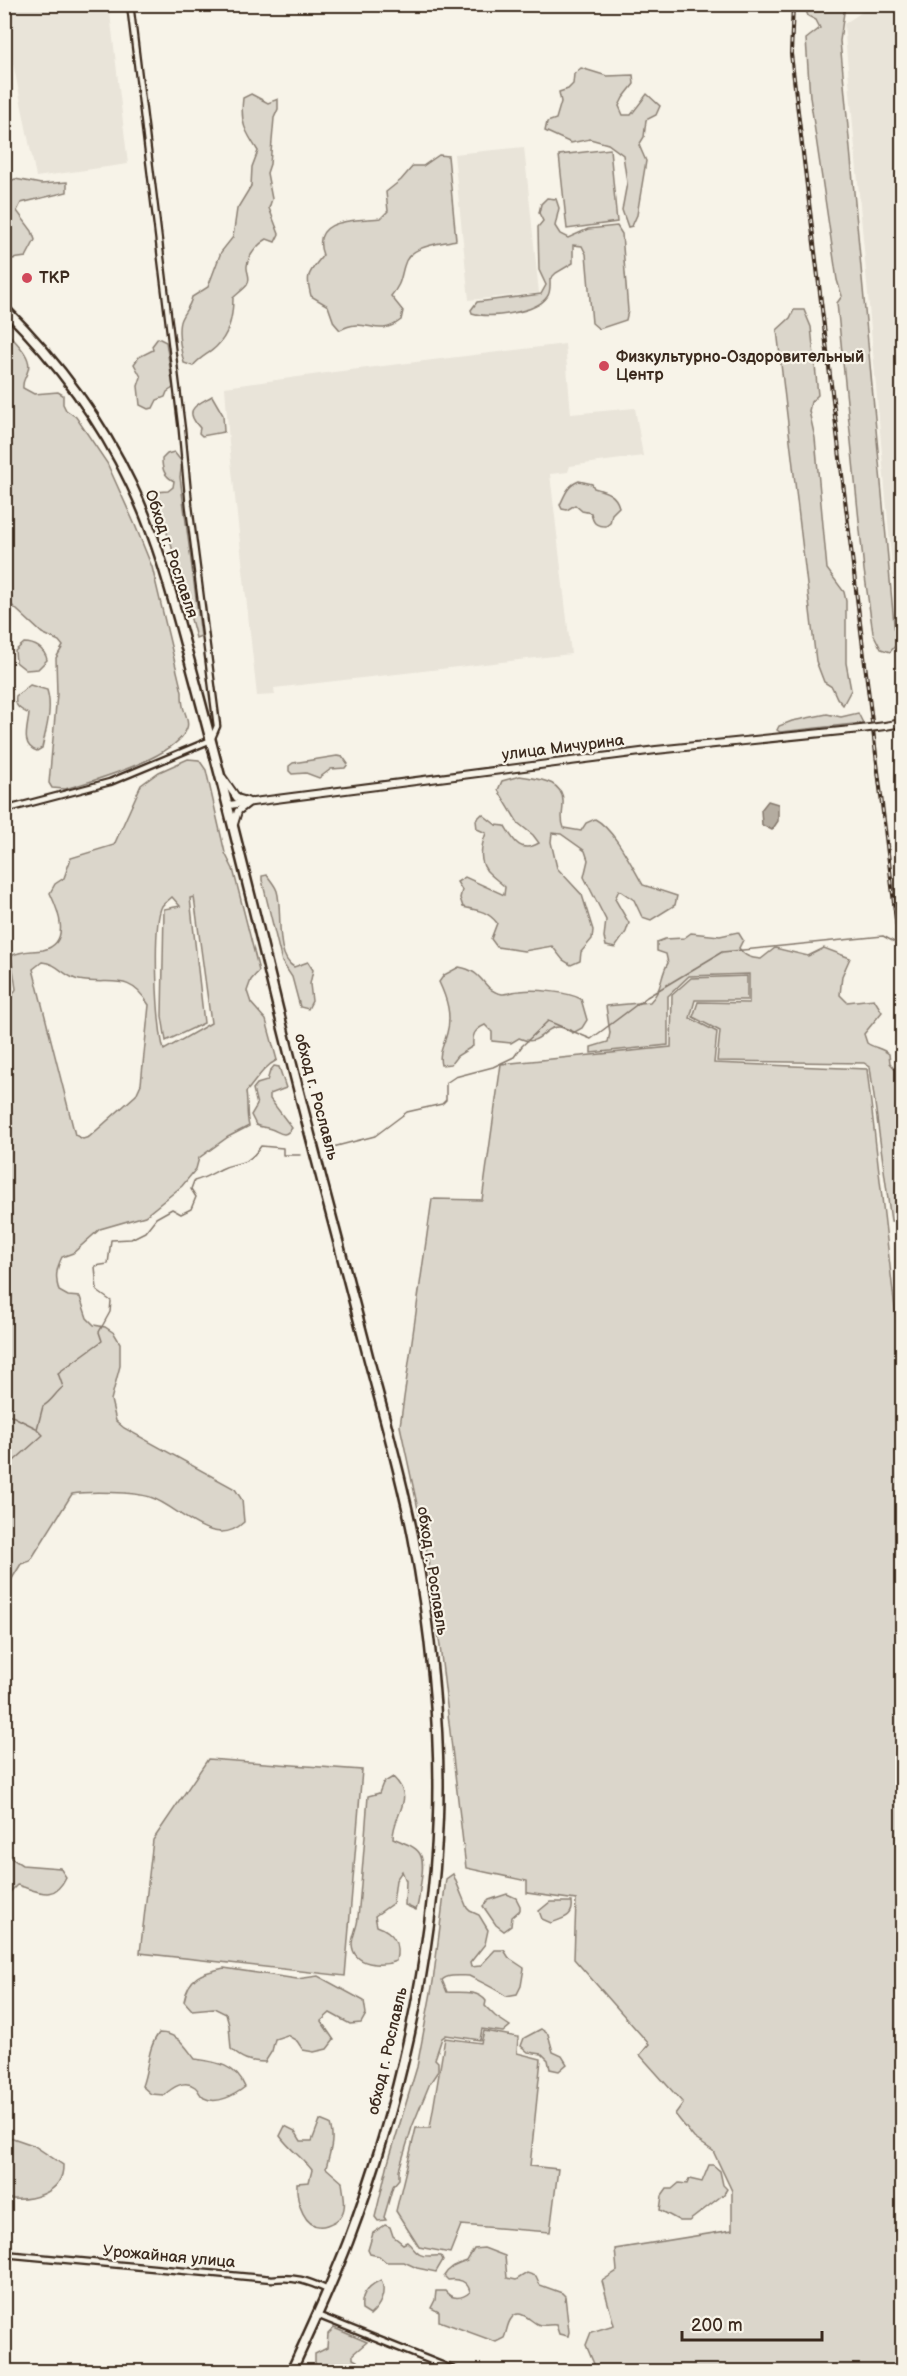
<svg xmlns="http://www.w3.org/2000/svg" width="907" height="2376" viewBox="0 0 907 2376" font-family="'Balsamiq Sans',sans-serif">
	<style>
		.built { fill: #e9e4d9 }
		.green { fill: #dbd6cb; stroke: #8b8074; stroke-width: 1.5; fill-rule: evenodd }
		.water { fill: #b4aca0; stroke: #84786c; stroke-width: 1.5 }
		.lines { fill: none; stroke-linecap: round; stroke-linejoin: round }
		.stream { stroke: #84786c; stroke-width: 1.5 }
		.street-casing { stroke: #3b2a1e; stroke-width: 9 }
		.secondary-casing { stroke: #3b2a1e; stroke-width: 10 }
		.highway-casing { stroke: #3b2a1e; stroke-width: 13 }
		.street { stroke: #f7f3e8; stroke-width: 4.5 }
		.secondary { stroke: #f7f3e8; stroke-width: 6 }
		.highway { stroke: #f7f3e8; stroke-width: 8 }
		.rail-casing { stroke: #3b2a1e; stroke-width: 4 }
		.rail { stroke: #f7f3e8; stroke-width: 1.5; stroke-dasharray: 4.5; stroke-linecap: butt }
		.secondary-bridge-casing { stroke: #3b2a1e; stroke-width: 10; stroke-linecap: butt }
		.secondary-bridge { stroke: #f7f3e8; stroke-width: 6 }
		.poi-dot { fill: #d1495b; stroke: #f7f3e8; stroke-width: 2 }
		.labels { text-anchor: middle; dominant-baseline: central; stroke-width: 4.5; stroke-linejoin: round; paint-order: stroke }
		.poi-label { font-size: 16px; font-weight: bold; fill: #3b2a1e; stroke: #f7f3e8; text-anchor: start }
		.street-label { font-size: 16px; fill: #3b2a1e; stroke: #f7f3e8 }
	</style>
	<rect width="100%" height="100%" fill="#f7f3e8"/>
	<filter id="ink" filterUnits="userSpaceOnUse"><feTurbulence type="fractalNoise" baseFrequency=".0167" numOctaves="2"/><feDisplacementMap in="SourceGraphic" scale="12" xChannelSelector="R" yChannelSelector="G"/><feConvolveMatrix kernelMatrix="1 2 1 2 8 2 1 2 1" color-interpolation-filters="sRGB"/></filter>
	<g filter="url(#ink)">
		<g class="built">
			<polygon points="5,4 109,5 128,164 36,177 8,38 5,38"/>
			<polygon points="874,4 902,5 902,630 897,623 844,24"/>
			<polygon points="524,147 539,293 469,300 454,154"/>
			<polygon points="565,344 571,414 635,408 643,456 570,466 568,472 550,474 571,654 274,688 275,695 257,696 229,443 225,387 334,372"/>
		</g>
		<g class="green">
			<polygon points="804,5 845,5 840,41 896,645 890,652 881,649 873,633 864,570 837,303 842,296 837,280 810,97 806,39 820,28 816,20 808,16"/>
			<polygon points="581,68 607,76 633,75 634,84 623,98 619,106 623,115 631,115 647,94 660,106 656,115 646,120 644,137 639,145 646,161 637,215 632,226 628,227 622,210 627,183 623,155 608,144 590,139 571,143 545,131 547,122 556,119 561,102 559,92 568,89 573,84 574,74"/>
			<path d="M251,94L268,103L278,99V109L274,118L270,164L267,173L272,199L269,208L279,234L275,242L267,239C258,244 248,256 247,266C246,272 252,278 247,285C244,289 237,294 233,298C233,316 230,334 216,347C209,354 200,357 193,366L184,363C181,351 176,330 181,319C185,310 190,307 192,297L208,287L221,252L233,237L237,209L251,186L252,167L258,151C245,131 240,123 243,98Z"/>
			<polygon points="610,149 617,222 567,229 559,155"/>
			<path d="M439,155L448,156L456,240C439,244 409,245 404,266C400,280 401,284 391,296L403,311L401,320C376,340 366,315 340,330L334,323L328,306L311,296C305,273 309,274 323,255C309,217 357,221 381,218L388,211L386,192L401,180L413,166H423Z"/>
			<polygon points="15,179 41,184 67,182 67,192 21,203 17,211 32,231 35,240 26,257 5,260 5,183"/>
			<path d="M547,198L556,199L559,208L555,226L560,234L568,238L588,229L617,226L622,234L628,311L626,320L599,329L592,323L586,254L582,246L573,245V263L556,273L550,279C550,286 551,292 547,297C536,313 489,319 472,313L471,310L477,302L541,294L546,285L539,270L538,227L543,221L539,213L541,204Z"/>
			<polygon points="794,310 804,310 811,327 818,395 811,402 809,411 815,438 827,569 844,592 846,601 846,663 851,690 843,705 837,698 832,687 824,682 816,661 777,330 790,318"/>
			<path d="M5,330C13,340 33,356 28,370C26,378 22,380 23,388L34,394L58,392L63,395V404L66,410L76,417L107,463L135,525L152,567L182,692C182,696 182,701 183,706C184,713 190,720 187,728C178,757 93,781 65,789L52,788L49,783L57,694L56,658L63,646L59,641L42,633L5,599Z"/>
			<polygon points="158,338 166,342 173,388 167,392 165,397 157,400 153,408 148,409 140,405 138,386 141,377 134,364 139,357 153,350 152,346"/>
			<path d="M212,396L223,415L224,432L202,436L199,433L200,428C183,409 195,406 212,396Z"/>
			<path d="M174,452L182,462L180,477L201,636L196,638L171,544L155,499V492L168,491L173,487L174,481C164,476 162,469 162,459L167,454Z"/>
			<path d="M579,481L592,484L594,488C605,491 616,494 619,507L612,514L610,523L606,526C595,526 593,523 591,513L582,511L575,505L567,510L562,509L560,505C565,494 568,485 579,481Z"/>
			<path d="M24,643C35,643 45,649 47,660L38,669L26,670L16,662L15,651Z"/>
			<path d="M30,685L47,690C53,709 46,729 42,748L37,751C20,746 28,727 29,714C20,709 14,707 16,696Z"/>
			<polygon points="858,713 863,723 780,732 777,730 779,726 792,721 827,714 841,717"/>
			<polygon points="337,756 343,757 348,764 345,768 331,769 319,778 306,773 292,774 289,771 289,766 293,763"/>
			<path d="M188,759L199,760L206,770L225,853L233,869L259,971L251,980L247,991L251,1003L266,1020L277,1060C263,1067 256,1081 246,1092C248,1104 246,1114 249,1126L228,1137L199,1158L196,1169L182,1186L145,1216L100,1229L73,1253L62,1257C56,1269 55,1278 59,1291L68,1296L80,1297L87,1318L94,1325L105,1327L114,1333L120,1343V1366L111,1400L116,1421L124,1428L235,1489L242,1500L244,1522C213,1552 179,1506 150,1497C134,1492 89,1491 72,1494L30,1561L21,1564L5,1590L4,1001L11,998L16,989L11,956C22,950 31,952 43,950C72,943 58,910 50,893L55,884L64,878L71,858L114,845L141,785L159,772ZM172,897L180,906L164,909L162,1016L166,1041L204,1023L190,898L194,897L211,1023L164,1050C157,1029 152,925 162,906C164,903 169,900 172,897ZM42,962C58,963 64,977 79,980C110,986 129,971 149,1005L141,1084L136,1095L89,1137L83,1139L75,1135L33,969Z"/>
			<path d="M520,776C537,779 565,780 563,804C563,814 560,818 564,828L581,831L586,823L595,819C614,829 632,866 643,885L677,896L675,905L651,920L642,917L634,900L619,890L615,899L629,923L626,932L615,948L606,946L604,937L606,920L584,877L588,860L585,851L561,834L552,833L551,842L557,868L582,895L593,930L592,939L581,952L580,961L571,965L563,960L552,946L524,951L497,947L491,939L497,923C488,911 477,910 463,907L460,898L462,890L457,882L465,877L504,895L505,887C500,882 495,879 490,874C477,863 481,846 486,833L477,829L476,820L482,814L496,825L505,826C514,841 520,854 539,843L533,835L518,823L498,790L502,781Z"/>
			<path d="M267,875C270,880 275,885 277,891C283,910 274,956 294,967L308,962L313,970L310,984L312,1001L308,1009L300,1007L292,977L282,962L262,880V876Z"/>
			<path d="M738,932L743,940L739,948C745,957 751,958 761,959L775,948L808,956L824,948L850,958L842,976L840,995L847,1002L874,999L882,1012L864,1034L867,1043C874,1048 882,1048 889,1054L890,1063L902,1077V1213L897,1221H891L870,1067L864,1063L717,1061L720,1031L693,1017L698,1002L749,1003V974L689,976L668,996V1045L591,1053V1047L608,1042L610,1033L606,1006L650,1002C663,989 660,976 668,963L666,954L657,951V942L665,939L684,938L691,933L720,936Z"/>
			<path d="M459,967C485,971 483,992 502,994C508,994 514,991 520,991C536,989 568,992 581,999L587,1020L582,1028L573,1033C569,1031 563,1027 559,1027C542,1027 541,1048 519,1038L511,1043L492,1041V1032L485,1025C474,1030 472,1035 473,1046L457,1056L451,1064L441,1065C438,1053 444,1045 447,1033C452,1015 447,999 439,982L444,975Z"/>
			<polygon points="747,976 747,1000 695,1000 690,1018 717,1032 714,1063 867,1069 902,1369 902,2371 597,2371 586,2345 591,2332 614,2325 602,2281 617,2271 615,2249 732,2230 732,2191 713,2151 694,2138 675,2114 683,2103 640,2055 649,2044 574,1959 576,1900 527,1893 527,1881 466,1868 440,1646 426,1546 400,1426 432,1199 482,1200 501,1064 671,1047 672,995 691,978"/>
			<path d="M274,1066L279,1067L286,1088L270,1094V1099L292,1128C284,1139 280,1132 271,1129C266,1127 262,1128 256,1125L251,1115L257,1105L253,1089L257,1084L267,1081L270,1071Z"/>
			<polygon points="208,1759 362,1770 345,1976 140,1953 153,1840"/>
			<path d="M393,1777C417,1800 393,1813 393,1838C420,1849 426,1851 421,1882C419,1892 420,1900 416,1910L405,1905L406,1881L402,1871L396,1880L393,1903L375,1916L377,1926C394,1932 400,1943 396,1961C382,1967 353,1966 352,1944C352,1937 358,1925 358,1917C362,1877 365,1837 368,1796L379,1793L383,1783Z"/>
			<path d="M5,1854L22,1865L60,1868L66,1877C54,1903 38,1891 17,1885L9,1893L5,1910Z"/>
			<path d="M453,1874L467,1908L470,1911L479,1915L488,1930L485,1944L470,1963L471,1967L480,1966L495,1950H504L509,1958L524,1968L521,1986L517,1994L506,1996C494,1988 483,1983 469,1976C461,1976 448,1974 442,1980L447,1992C461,1993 476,1989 486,2001L485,2006L495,2016L510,2026L503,2032L482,2029L480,2040L446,2035L442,2038L435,2059L438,2062V2071L430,2083L412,2127L399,2170V2179L393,2186L384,2217L386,2220L378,2221L375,2217L388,2163L417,2067L433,1982L446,1879Z"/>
			<polygon points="507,1894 516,1898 520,1906 520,1910 512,1917 511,1926 504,1931 496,1925 483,1906 489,1900"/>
			<path d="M550,1902H572C574,1917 564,1918 551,1923L542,1919L539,1911Z"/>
			<path d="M224,1968L297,1979L318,1976L364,2001L366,2014L361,2023L350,2024L330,2013L321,2021L334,2040L327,2049L314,2052L303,2050L297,2041L287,2035L275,2039L272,2051L265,2062C250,2062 241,2059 231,2049L229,2025L226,2014L214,2008L192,2010L184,2001C189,1976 201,1973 224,1968Z"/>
			<polygon points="541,2029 548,2034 553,2052 562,2056 567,2064 559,2071 550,2069 548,2060 542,2054 528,2052 521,2046 524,2038"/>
			<polygon points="484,2031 518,2037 517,2053 541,2059 530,2166 558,2169 550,2232 461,2225 450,2253 419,2247 396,2211 416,2128 430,2128 445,2038 481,2043"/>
			<path d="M159,2033C178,2033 184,2045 195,2059C217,2062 236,2065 245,2087C235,2095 217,2105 204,2098C199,2095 199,2090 195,2087C184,2079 172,2088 164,2095L151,2094L142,2086C149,2068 147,2048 159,2033Z"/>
			<path d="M320,2120L330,2124C335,2140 330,2152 326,2168L342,2182C343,2192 347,2205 342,2214C339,2220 333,2223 327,2225C304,2233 296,2200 297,2183L309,2182L312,2170C303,2158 290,2150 280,2136L285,2126L295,2131L301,2141H312Z"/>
			<path d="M4,2135L33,2145L63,2165C64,2195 27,2202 5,2198Z"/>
			<polygon points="709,2165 713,2165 720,2171 723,2185 727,2189 724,2194 689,2221 680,2221 660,2210 662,2196 667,2189 672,2189 679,2183 687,2184 689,2179 702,2182"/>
			<path d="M385,2225L390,2227L393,2236L403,2244L407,2242C412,2246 414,2251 419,2254C425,2258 434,2255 441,2256L443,2260L436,2272L417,2268L404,2262H386L379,2256L370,2254L368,2250L373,2233Z"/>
			<path d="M484,2248L505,2256L507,2278L516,2280L527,2273L536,2276L540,2285L562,2293L565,2296L569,2332L568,2336L559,2334L556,2325C550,2324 543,2327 537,2324C529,2320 519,2307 511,2319C507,2324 507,2332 504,2338L496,2342L439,2321V2312L431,2308L435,2300L436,2291H445C452,2300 462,2299 470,2292C468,2281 458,2278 448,2280L444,2276C450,2266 457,2265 467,2261L474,2249Z"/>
			<path d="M381,2280C387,2293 380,2306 370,2315L362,2310C360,2295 367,2286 381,2280Z"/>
			<polygon points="334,2328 367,2342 353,2354 353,2359 357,2361 358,2365 351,2371 331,2371 328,2367 318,2367 315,2363 315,2354 327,2348 328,2334"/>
		</g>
		<polygon class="water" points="768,801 778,804 778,821 772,830 762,825 761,810"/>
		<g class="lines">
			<g class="stream">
				<polyline points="333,1147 375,1136 407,1112 442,1104 446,1100 446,1083 455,1077 493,1067 514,1057 522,1046 548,1021 591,1039 647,997 722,952 883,936 902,946"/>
				<polyline points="4,1412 36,1428"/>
				<path d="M4,1472L6,1468L43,1435L37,1429L43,1406C52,1401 55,1393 63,1387L58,1373L102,1341L99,1332L110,1312L111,1301L97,1291L95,1266L108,1264L111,1240L131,1239L145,1232L156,1218L172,1209L181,1214L191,1209L196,1197L191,1189L194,1181C205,1178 211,1174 221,1169C239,1160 246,1168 261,1146L283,1148V1155H300"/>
			</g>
			<g class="street-casing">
				<g id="street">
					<polyline points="4,810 110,782 211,740 217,726 189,506 182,430 130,4"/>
					<path d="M4,2254L272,2279C294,2276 308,2281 328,2290"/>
					<polyline points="317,2315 459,2372"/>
				</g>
			</g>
			<g class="secondary-casing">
				<g id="secondary">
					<polyline points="885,726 902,723"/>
					<polyline points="223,778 237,798 247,801"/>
					<polyline points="229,805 656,750 861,729"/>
					<polyline points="234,824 238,811 247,804"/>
				</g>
			</g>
			<g class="highway-casing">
				<path id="highway" d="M4,308C56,360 100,418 131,484C161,546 177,615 195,681C226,796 255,913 283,1029C310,1138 340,1247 368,1356C384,1416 401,1475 413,1536C430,1623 441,1728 438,1817C433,1959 398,2110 348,2242C331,2286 311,2329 291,2372"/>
			</g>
			<use href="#street" class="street"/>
			<use href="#secondary" class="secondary"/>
			<use href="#highway" class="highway"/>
			<g class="rail-casing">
				<polyline id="rail" points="793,4 791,54 902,969"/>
			</g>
			<use href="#rail" class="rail"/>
			<g class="secondary-bridge-casing">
				<polyline id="secondary-bridge" points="861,729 885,726"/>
			</g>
			<use href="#secondary-bridge" class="secondary-bridge"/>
		</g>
	</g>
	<g class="poi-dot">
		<circle cx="27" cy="278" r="6"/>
		<circle cx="604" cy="366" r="6"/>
	</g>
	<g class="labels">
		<g class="poi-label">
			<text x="39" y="278">ТКР</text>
			<text x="616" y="357">Физкультурно-Оздоровительный<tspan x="616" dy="18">Центр</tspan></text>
		</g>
		<g class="street-label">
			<text transform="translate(171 554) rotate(71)">Обход г. Рославля</text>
			<text transform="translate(563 748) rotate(-7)">улица Мичурина</text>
			<text transform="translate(316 1097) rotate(75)">обход г. Рославль</text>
			<text transform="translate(432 1571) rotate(81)">обход г. Рославль</text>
			<text transform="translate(388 2051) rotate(-77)">обход г. Рославль</text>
			<text transform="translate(169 2257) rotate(5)">Урожайная улица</text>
		</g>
	</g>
	<rect width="907" height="2376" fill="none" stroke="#f7f3e8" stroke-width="24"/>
	<rect x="12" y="12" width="883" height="2352" fill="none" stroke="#3b2a1e" stroke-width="2" filter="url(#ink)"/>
	<path d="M682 2331v9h140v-9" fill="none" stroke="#3b2a1e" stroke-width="3"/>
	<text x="691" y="2331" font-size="18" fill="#3b2a1e" stroke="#f7f3e8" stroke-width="4.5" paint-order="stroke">200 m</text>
</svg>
